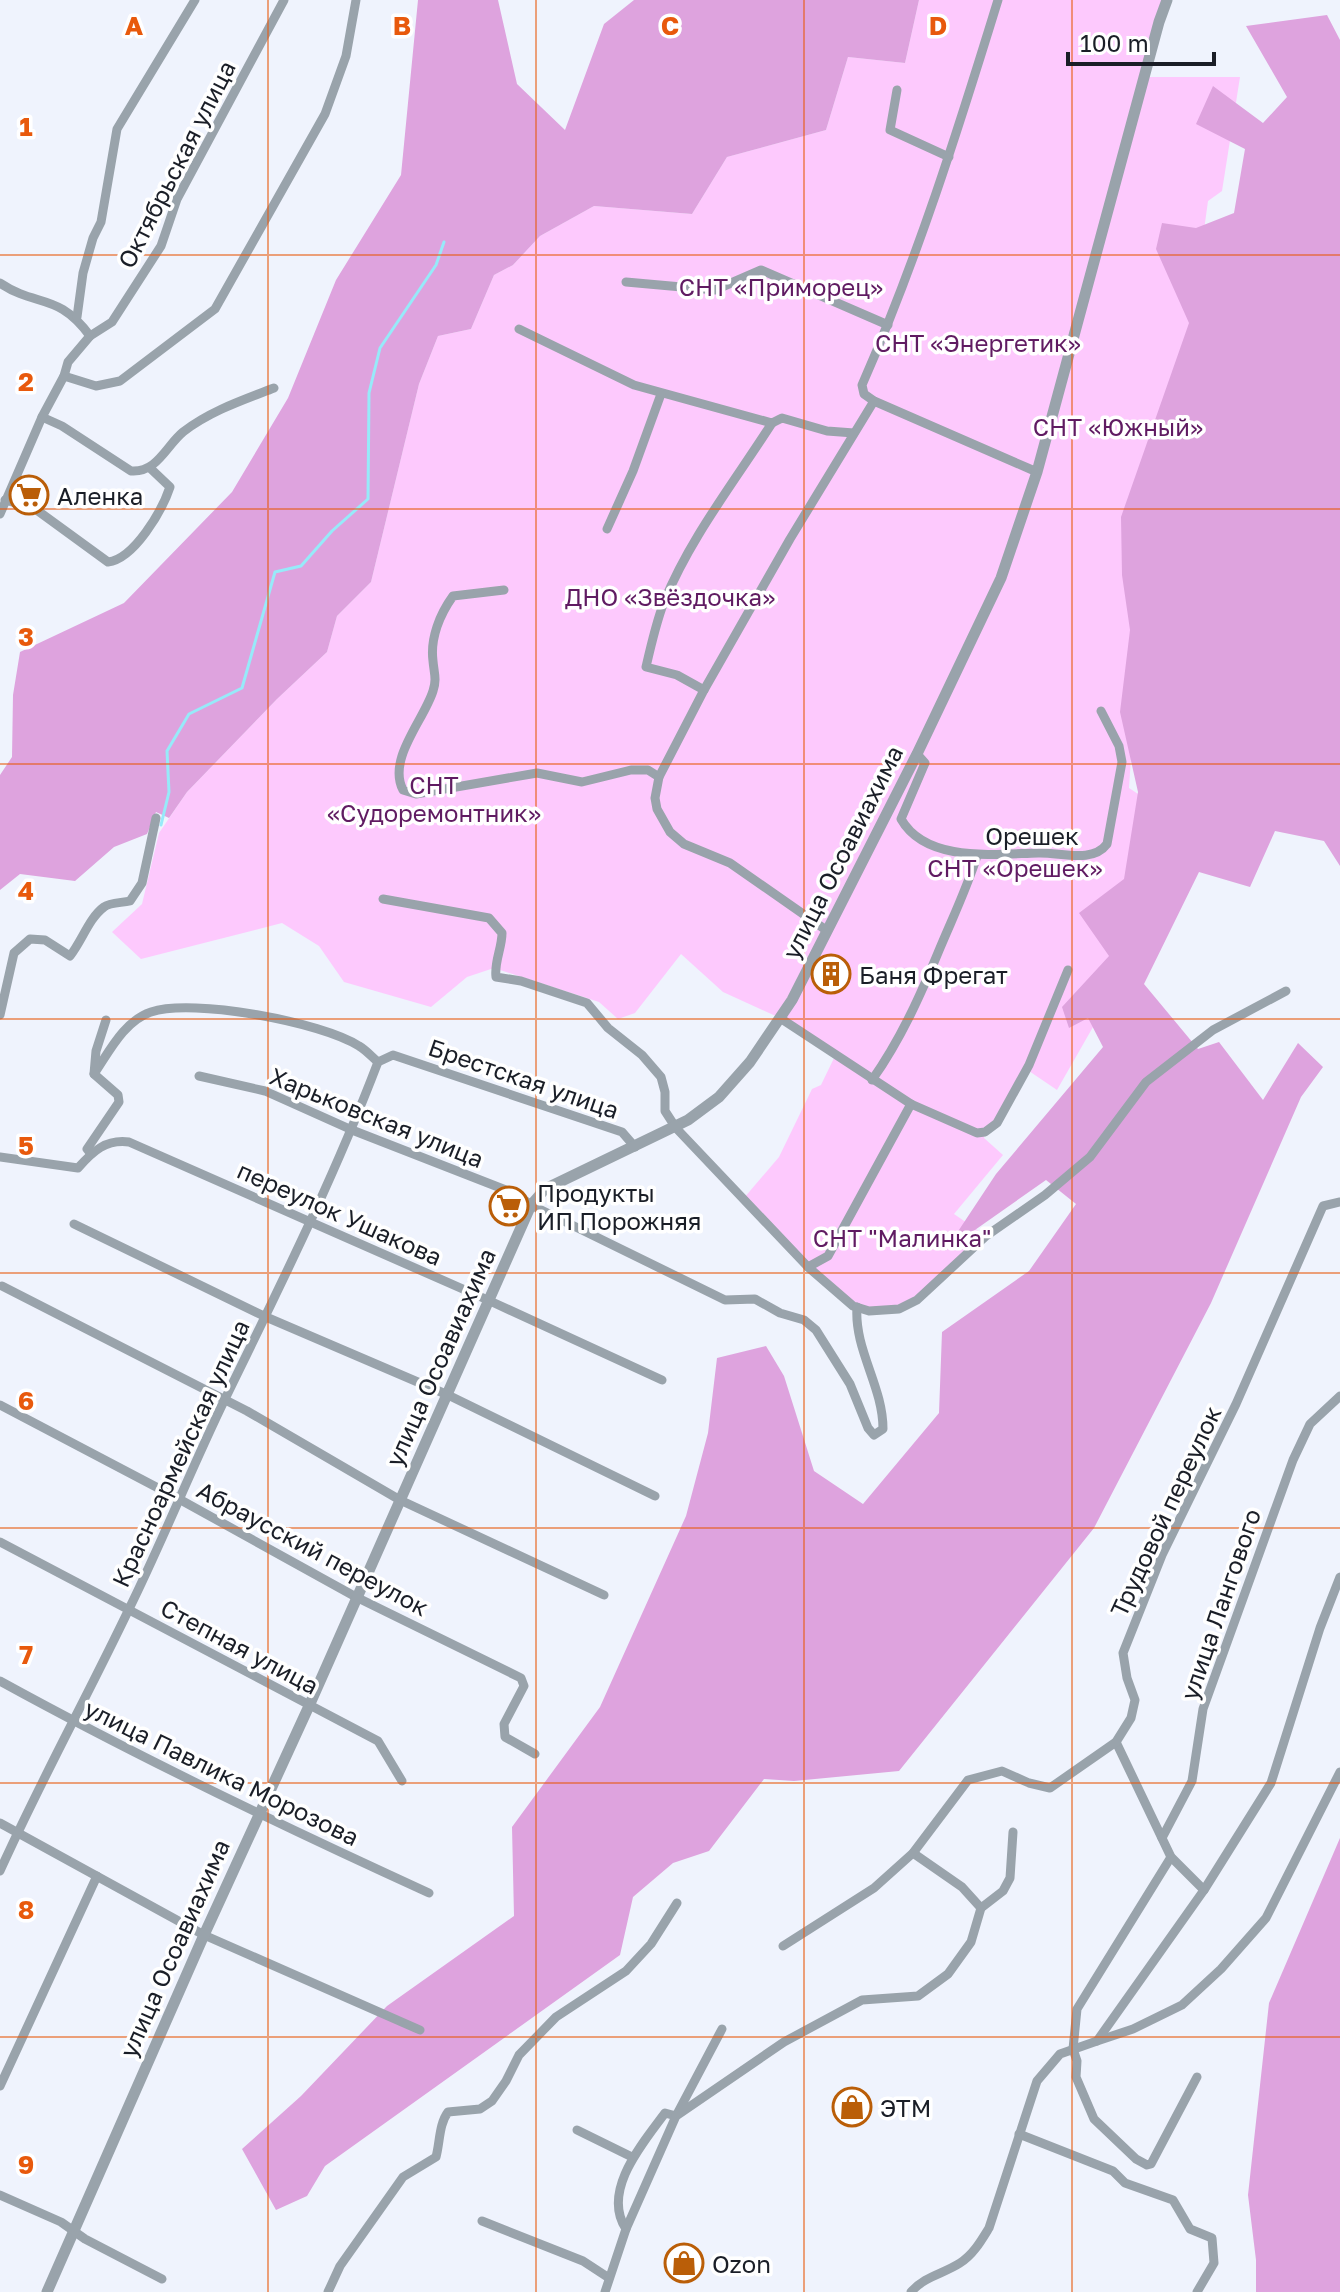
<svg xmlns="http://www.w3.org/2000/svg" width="1340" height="2292" viewBox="0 0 1340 2292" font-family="'Golos Text',sans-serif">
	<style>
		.green { fill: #fdc9fd }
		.forest { fill: #dea3de }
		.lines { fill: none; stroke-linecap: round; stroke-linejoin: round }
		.stream { stroke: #97eaf9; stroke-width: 3 }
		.minor { stroke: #99a3ab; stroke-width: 9 }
		.tertiary { stroke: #99a3ab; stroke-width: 11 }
		.grid { fill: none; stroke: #e8590c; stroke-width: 2; stroke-opacity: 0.55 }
		.labels { text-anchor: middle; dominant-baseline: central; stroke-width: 7; stroke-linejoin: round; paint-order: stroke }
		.street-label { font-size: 24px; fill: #1a1e27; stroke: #fff }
		.park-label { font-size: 24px; fill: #601b62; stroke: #fff }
		.poi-label { font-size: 24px; fill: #1a1e27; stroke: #fff; text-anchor: start }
		.grid-label { font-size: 26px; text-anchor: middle; font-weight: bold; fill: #e8590c; stroke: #fff; stroke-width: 7; stroke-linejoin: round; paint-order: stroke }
	</style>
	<rect width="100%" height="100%" fill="#eff3fd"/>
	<polygon class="green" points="919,0 1167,0 1144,77 1240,77 1222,191 1208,201 1185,369 1148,500 1129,788 1191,829 1101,1013 1057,1090 1026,1069 1006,1104 985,1132 984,1138 1003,1155 954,1214 986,1236 917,1300 899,1309 853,1306 744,1198 779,1157 812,1089 821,1085 835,1056 780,1018 723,992 681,954 635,1013 618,1019 599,1002 494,968 467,977 431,1007 344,982 319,946 282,923 141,959 112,932 142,904 159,833 187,792 277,699 327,652 337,616 371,582 419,384 438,336 471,329 494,275 513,265 540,236 594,206 692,214 727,157 826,130 848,57 905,63"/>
	<g class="forest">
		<polygon points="418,0 498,0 517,84 565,130 604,24 634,0 919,0 905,63 848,57 826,130 727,157 692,214 594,206 540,236 513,265 494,275 471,329 438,336 419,384 371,582 337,616 327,652 277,699 187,792 169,818 156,812 147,834 114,847 75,881 20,874 0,890 0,775 12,757 13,695 20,652 124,603 232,492 288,398 336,280 401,175"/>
		<polygon points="1327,15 1340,40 1340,866 1324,841 1275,831 1250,887 1199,872 1144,984 1198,1049 1219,1042 1263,1100 1298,1043 1323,1067 1301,1097 1211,1303 1094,1528 899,1771 794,1781 764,1779 709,1851 673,1863 633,1897 620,1955 325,2166 307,2196 276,2210 242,2149 301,2096 387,2006 514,1916 512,1827 600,1707 686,1516 708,1433 717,1358 766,1346 784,1376 814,1471 863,1504 939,1413 942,1332 1029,1271 1076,1204 1046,1180 945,1251 996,1174 1103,1047 1088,1018 1069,1028 1062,1007 1109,956 1079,913 1124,879 1138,792 1120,712 1130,630 1122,575 1121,517 1189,323 1156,249 1162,223 1196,228 1234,213 1245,149 1196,124 1213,86 1263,123 1287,97 1246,26"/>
		<polygon points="1340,1838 1340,2292 1256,2292 1256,2260 1248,2195 1269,2003"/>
	</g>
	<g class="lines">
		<polyline class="stream" points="161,825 169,792 167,751 189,714 242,688 275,572 301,566 332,531 368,499 369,393 380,348 436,265 444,242"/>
		<g class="minor">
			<path d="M998,0C958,130 917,260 862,385L864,394L874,401L1037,472"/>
			<polyline points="897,90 890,130 949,157"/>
			<polyline points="626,282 715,290 761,270 888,325"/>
			<path d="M0,283C37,308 58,292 90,336"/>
			<polyline points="77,317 83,273 93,238 101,222 117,129 195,0"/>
			<polyline points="519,329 634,385 772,423 782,418 827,431 854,433"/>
			<polyline points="64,376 96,386 120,381 215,309 325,114 346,56 356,0"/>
			<path d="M42,417L62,426L131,471C157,473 166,446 183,432C210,411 243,400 274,388"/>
			<path d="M5,500L34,508L108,562C134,559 162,511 170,487L150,468"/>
			<polyline points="0,514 42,417 64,376 68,362 90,336 112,322 161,246 177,199 284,0"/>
			<polyline points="607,529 633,471 661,394"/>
			<path d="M504,590L453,596C440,614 430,638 433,661C434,673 437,679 433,691C424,720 387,759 403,790L416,794L537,773L582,782L631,770H648L659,777"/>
			<path d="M704,690L677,675L646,667C651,645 656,623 664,602C690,538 735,481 772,423"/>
			<path d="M917,754L925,763L901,819C926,863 995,854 1038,853C1060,852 1092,864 1107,844L1122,762L1119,746L1101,711"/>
			<path d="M383,899L489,918L502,933C502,948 494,962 496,977L521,981L587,1003L608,1028L642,1055L661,1077L665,1092V1111L676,1128L808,1267L853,1306L869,1311L899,1309L917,1300L986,1236L1045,1195L1090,1157L1146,1082L1213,1030L1286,991"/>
			<polyline points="826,930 730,863 684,844 670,832 657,809 655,798 659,777 704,690 790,539 874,401"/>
			<path d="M0,1015L14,953L30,939L45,940L70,956C82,941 89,918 104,907C110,902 122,903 130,901L142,883L156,818"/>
			<polyline points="780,1018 911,1104 977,1133 985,1132 997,1123 1029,1065 1068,970"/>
			<path d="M94,1074C109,1052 124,1021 151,1012C193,998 322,1022 359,1046C366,1050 372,1057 378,1062"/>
			<path d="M199,1076L265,1091L352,1130L516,1194L531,1205L725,1300L755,1299L780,1313L804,1320L816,1330L850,1384L868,1428L874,1435L883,1429C883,1386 854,1350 857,1307"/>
			<path d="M872,1080C901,1039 921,994 940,948C953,917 967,888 977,856"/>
			<polyline points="91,1154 87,1149 119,1102 118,1095 94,1074 96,1051 106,1020"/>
			<path d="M0,1157L78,1168C93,1151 106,1139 129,1142L490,1301L662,1380"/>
			<polyline points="74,1224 266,1317 448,1395 655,1496"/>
			<polyline points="808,1267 828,1256 911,1104"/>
			<polyline points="2,1286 247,1411 400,1500 604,1595"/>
			<polyline points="0,1405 179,1499 356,1597 521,1678 524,1686 504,1724 505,1737 535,1754"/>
			<polyline points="0,1542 378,1741 402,1781"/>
			<path d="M0,1681C140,1758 284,1827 429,1893"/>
			<polyline points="1116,1742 1171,1857 1204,1890"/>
			<polyline points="0,1823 204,1935 420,2030"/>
			<polyline points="1162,1838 1192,1781 1203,1709 1293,1460 1310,1424 1340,1396"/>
			<polyline points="913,1853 962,1887 981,1908"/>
			<polyline points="1171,1857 1077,2009 1073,2049 1077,2061 1076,2077 1094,2119 1136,2159 1147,2165 1151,2164 1197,2077"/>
			<path d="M0,1871C40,1782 87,1697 129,1609C163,1540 191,1469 225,1399C280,1286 333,1180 378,1062L393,1055L622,1132L635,1147"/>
			<polyline points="783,1946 874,1888 913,1853 968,1780 1002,1771 1029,1783 1050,1788 1116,1742 1131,1718 1135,1700 1127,1678 1123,1653 1162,1555 1236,1404 1323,1206 1340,1202"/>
			<polyline points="1097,2041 1133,2029 1182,2005 1221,1969 1266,1918 1340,1772"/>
			<polyline points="0,2086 97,1876"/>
			<polyline points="577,2130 632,2157"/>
			<polyline points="1019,2134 1113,2171 1125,2183 1173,2200 1190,2229 1212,2238 1214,2263 1197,2292"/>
			<polyline points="0,2195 61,2222 85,2239 162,2279"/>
			<polyline points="482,2221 583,2261 609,2278"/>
			<path d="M626,2229C601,2191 643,2143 665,2113L676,2116L722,2029"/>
			<path d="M328,2292L340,2266L403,2177L436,2157C440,2142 439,2124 448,2112L480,2109L492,2101L506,2081L519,2055L556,2017L626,1971L651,1944L677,1903"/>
			<polyline points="605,2292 626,2229 676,2116 784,2042 862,2000 918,1996 948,1974 971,1942 981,1908 1003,1891 1010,1878 1013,1832"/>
			<path d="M911,2292C925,2276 943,2274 960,2263C973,2255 981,2241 989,2228L1037,2081L1060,2054L1097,2041L1204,1890L1271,1783L1320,1628L1340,1577"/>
		</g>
		<polyline class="tertiary" points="47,2292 204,1935 309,1706 531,1205 545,1189 688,1120 719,1097 750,1062 792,1000 917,754 1001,578 1037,472 1159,22 1167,0"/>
	</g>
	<path class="grid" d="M268,0V2292M536,0V2292M804,0V2292M1072,0V2292M0,255H1340M0,509H1340M0,764H1340M0,1019H1340M0,1273H1340M0,1528H1340M0,1783H1340M0,2037H1340"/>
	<defs>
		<g id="supermarket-ring" transform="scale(2)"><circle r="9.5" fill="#fff" stroke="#ba5e08" stroke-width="1.5"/><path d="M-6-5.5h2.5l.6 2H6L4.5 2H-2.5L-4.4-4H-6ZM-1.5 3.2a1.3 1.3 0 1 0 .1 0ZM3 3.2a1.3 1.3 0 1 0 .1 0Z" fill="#ba5e08"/></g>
		<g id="building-ring" transform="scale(2)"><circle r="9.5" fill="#fff" stroke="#ba5e08" stroke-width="1.5"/><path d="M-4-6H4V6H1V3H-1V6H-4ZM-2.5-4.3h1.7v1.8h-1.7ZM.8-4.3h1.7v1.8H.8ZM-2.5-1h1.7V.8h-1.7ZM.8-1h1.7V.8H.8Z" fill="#ba5e08"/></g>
		<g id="shop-ring" transform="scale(2)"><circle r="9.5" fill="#fff" stroke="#ba5e08" stroke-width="1.5"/><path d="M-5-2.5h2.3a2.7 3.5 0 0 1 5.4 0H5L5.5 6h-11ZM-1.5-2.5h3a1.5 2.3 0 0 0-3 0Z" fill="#ba5e08"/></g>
	</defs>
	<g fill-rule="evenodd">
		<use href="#supermarket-ring" x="29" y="495"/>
		<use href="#building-ring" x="831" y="974"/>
		<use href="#supermarket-ring" x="509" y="1206"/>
		<use href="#shop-ring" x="852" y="2107"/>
		<use href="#shop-ring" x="684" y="2263"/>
	</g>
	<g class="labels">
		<g class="street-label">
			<text transform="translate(176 164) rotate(-63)">Октябрьская улица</text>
			<text x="1032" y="835">Орешек</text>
			<text transform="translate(842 852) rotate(-63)">улица Осоавиахима</text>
			<text transform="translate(524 1078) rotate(19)">Брестская улица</text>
			<text transform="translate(377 1117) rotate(22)">Харьковская улица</text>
			<text transform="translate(340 1213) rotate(24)">переулок Ушакова</text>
			<text transform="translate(440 1357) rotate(-66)">улица Осоавиахима</text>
			<text transform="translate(180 1453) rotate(-65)">Красноармейская улица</text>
			<text transform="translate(1165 1511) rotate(-65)">Трудовой переулок</text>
			<text transform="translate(313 1548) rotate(28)">Абраусский переулок</text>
			<text transform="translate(1220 1604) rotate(-71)">улица Лангового</text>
			<text transform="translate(240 1646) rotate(28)">Степная улица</text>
			<text transform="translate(222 1772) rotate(26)">улица Павлика Морозова</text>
			<text transform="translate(174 1948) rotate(-66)">улица Осоавиахима</text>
		</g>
		<g class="park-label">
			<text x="781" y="286">СНТ «Приморец»</text>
			<text x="978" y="342">СНТ «Энергетик»</text>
			<text x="1118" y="426">СНТ «Южный»</text>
			<text x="670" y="596">ДНО «Звёздочка»</text>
			<text x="434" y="784">СНТ<tspan x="434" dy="28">«Судоремонтник»</tspan></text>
			<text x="1015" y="867">СНТ «Орешек»</text>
			<text x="902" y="1237">СНТ "Малинка"</text>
		</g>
		<g class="poi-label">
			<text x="57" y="495">Аленка</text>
			<text x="859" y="974">Баня Фрегат</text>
			<text x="537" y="1192">Продукты<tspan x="537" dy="28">ИП Порожняя</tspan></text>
			<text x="880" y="2107">ЭТМ</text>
			<text x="712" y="2263">Ozon</text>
		</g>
	</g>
	<g class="grid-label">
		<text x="134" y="35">A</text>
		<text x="402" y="35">B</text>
		<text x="670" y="35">C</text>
		<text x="938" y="35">D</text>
		<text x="26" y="136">1</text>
		<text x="26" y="391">2</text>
		<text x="26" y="646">3</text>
		<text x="26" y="900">4</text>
		<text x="26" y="1155">5</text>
		<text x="26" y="1410">6</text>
		<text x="26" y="1664">7</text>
		<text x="26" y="1919">8</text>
		<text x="26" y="2174">9</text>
	</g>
	<path d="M1068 52v12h146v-12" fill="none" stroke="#1a1e27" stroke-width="4"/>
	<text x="1080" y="52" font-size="24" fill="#1a1e27" stroke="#ffffff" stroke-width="6" paint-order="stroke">100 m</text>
</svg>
